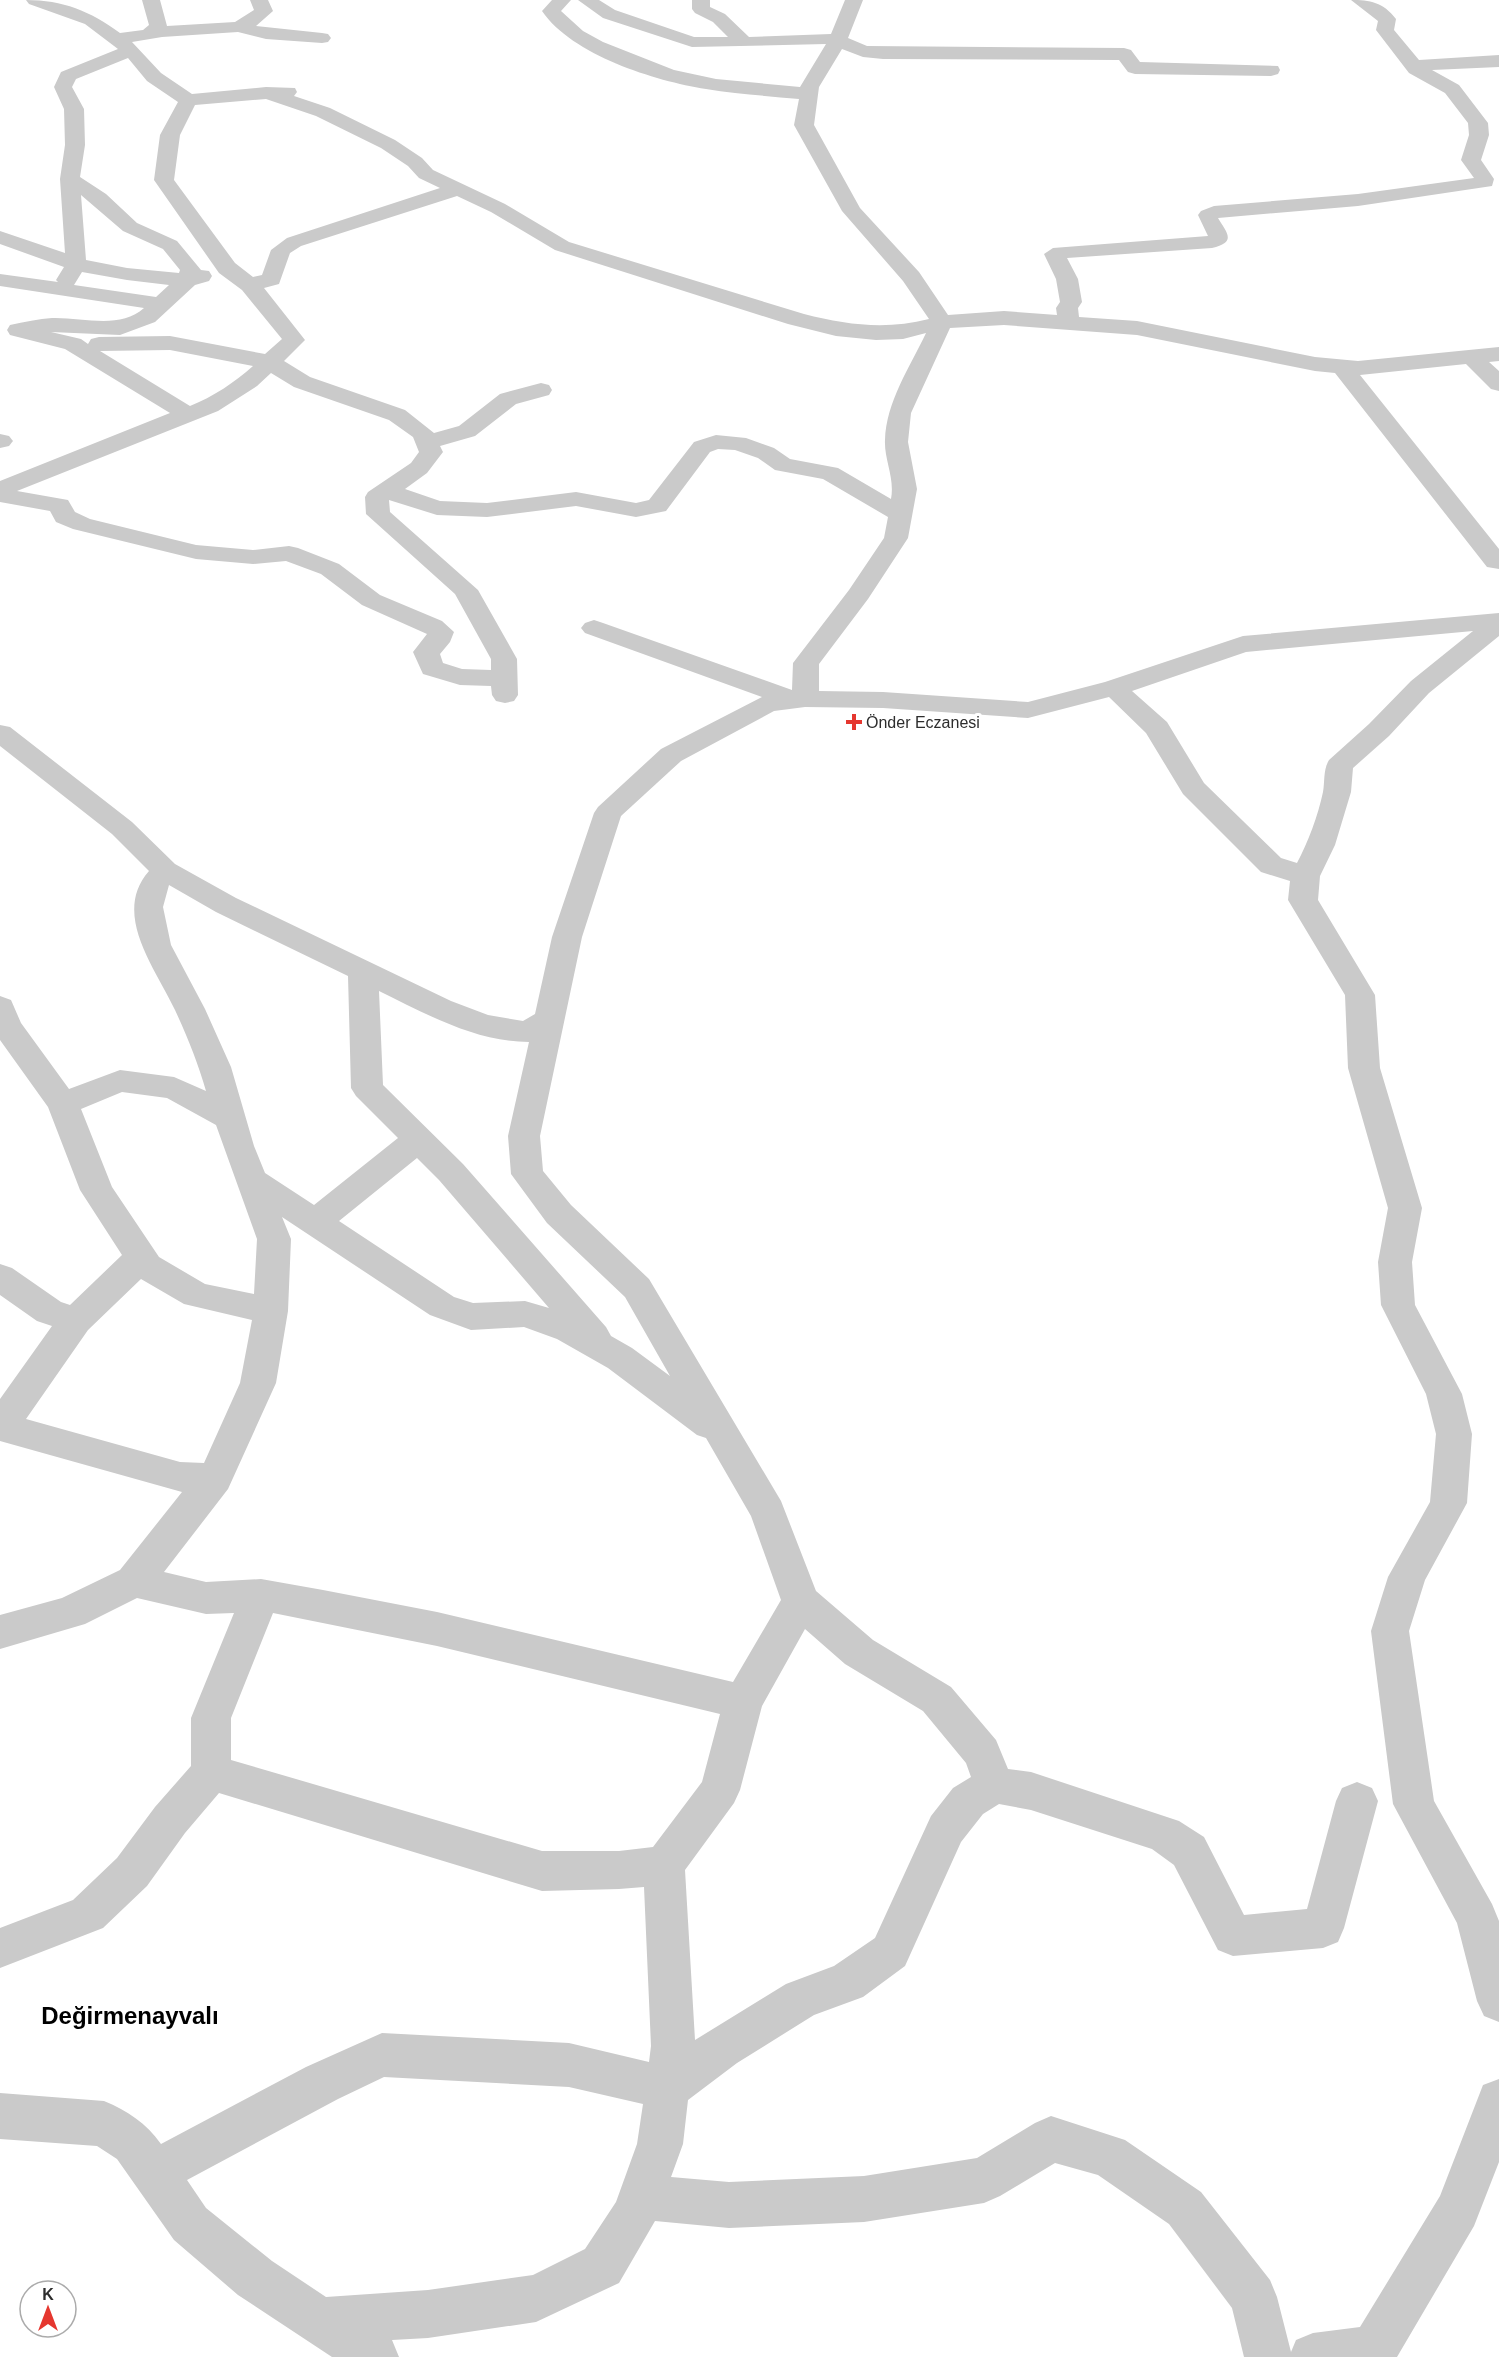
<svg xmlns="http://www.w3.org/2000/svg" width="1499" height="2357" viewBox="0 0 1499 2357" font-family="Arial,sans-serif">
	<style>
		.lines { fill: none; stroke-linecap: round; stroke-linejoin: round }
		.minor { fill: #cacaca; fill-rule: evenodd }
		.poi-dot { fill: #e5372f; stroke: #fff; stroke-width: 2 }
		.labels { text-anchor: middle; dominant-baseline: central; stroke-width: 6; stroke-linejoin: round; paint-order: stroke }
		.poi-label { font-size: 16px; fill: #2d2d2d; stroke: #fff; text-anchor: start }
		.near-quarter-label { font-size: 24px; font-weight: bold; fill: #000; stroke: #fff }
	</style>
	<rect width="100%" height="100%" fill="#fff"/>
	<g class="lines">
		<g class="minor">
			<path d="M26,0C63,0 90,11 120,33L143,30L149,25L142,0H160L167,26L235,22L254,10L250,0H268L273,11L256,26L322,33L328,34L331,38L328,42L322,43L266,39L238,32L162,37L132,42L161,73L192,94L266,87L295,88L297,92L294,96L330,108L395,140L422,158L433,170L505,204L569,242L804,314C847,325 886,330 929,319L903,281L842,211L794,125L799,99C768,96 737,94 706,89C655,81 572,55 542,11L552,0H571L561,11L583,31L603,42L674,70L716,79L800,87L826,44L692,47L603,18L578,0H599L615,10L694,37H728L713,22L695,13L692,9V0H710V7L725,14L749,37L831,34L845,0H863L848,38L867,46L1124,48L1131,50L1140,62L1278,66L1280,70L1278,74L1271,76L1135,74L1128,72L1119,60L883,59L863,57L842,49L819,87L814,125L860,208L919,272L948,315L1004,311L1057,315L1056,308L1060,302L1056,279L1044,254L1053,248L1208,236L1198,215L1201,211L1214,206L1358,194L1474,178L1461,160L1469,135L1468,123L1445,93L1409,73L1376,30L1378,21L1351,0C1370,0 1383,2 1396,19L1394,30L1419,60L1499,55V67L1432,70L1459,85L1488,123L1489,135L1481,160L1494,179L1492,186L1358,206L1218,218C1227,233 1237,242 1212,248L1067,258L1078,279L1082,302L1078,308L1079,317L1137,321L1315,357L1358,361L1499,347V361L1489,362L1499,371V391L1491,389L1466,364L1360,375L1499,549V569L1487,567L1335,373L1315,371L1137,335L1004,325L950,328L911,413L908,442L917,489L908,538L868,599L819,664V691L883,692L1028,702L1105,682L1243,636L1499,613V636L1429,693L1389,736L1353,768L1351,792L1335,845L1320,876L1318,900L1375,995L1380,1068L1422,1208L1412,1262L1415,1305L1462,1394L1472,1434L1467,1503L1425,1580L1409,1631L1434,1801L1492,1904L1499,1921V2022L1484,2016L1477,2001L1457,1923L1393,1804L1371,1631L1388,1577L1430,1502L1436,1434L1426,1394L1381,1305L1378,1262L1388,1208L1348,1068L1345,995L1288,900L1290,881L1261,872L1183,794L1146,733L1109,697L1028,718L883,708L805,707L774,711L681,761L621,816L582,937L540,1136L543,1171L571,1205L649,1279L781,1501L816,1591L873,1640L951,1687L996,1740L1008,1769L1031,1772L1179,1821L1204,1837L1244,1915L1307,1909L1336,1801L1342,1788L1357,1782L1372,1788L1378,1801L1344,1928L1338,1942L1323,1948L1233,1956L1218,1950L1174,1865L1152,1849L1031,1810L999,1804L983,1814L961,1842L905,1966L863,1997L814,2015L737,2063L688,2100L683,2144L671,2177L729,2182L864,2176L977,2158L1035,2123L1051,2116L1125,2140L1201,2192L1270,2280L1277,2297L1291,2352L1296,2340L1313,2333L1360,2327L1440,2196L1483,2085L1499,2079V2162L1474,2226L1397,2357H1244L1232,2308L1169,2224L1098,2175L1055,2163L1000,2196L984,2203L864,2222L729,2228L655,2221L619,2283L536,2322L428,2338L392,2340L399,2357H332L238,2295L174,2240L117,2159L97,2146L0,2139V2093L104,2101C128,2111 146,2123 161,2144L306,2067L382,2033L569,2043L649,2062L651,2046L644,1887L619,1889L542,1891L219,1793L185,1833L147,1886L103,1928L0,1968V1928L73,1900L117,1858L155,1807L191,1766V1718L234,1613L206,1614L137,1598L85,1624L0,1649V1615L62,1598L120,1570L182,1492L0,1441V1399L52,1326L37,1321L0,1295V1264L12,1268L61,1302L70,1305L122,1255L80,1190L48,1107L0,1040V996L11,1000L21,1023L69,1089L120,1070L174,1077L206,1091C198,1063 187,1036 175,1010C156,969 111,914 149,871L112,834L0,746V725L10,727L132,822L175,864L236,898L451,1001L488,1015L523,1021L535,1014L552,937L594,813L598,807L661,749L762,697L585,633L581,628L585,623L594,620L603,623L792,690L793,663L849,590L884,538L888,517L823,479L775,470L758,458L735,450L718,449L710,452L666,511L636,517L576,506L487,517L437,515L389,500L390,512L478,590L517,659L518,695L514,701L505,703L496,701L492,695L491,686L460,685L423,674L413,652L427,634L362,605L321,574L286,561L253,564L196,559L73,529L56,522L50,511L0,502V481L170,413L65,349L10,335L7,330L10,325C24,322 39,319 52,318C82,317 120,330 144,308L0,286V274L58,282L56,280L64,267L0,244V231L65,253L60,179L65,145L64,109L54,87L61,72L118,49L85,24L29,4ZM128,58L147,81L178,102L160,135L154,180L219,273L242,290L282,339L265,354L170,336L99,337L91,339L88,344L81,339L51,332L120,335L155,322L195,285L209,281L212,276L209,271L201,270L177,241L137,223L106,194L80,177L85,145L84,109L72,87L76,79ZM266,99L316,116L381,148L408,166L419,178L440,188L287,238L271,250L262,275L253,277L235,263L174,180L180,135L195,105ZM81,195L123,231L163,249L180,270L179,273L127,268L86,260ZM457,196L491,212L555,250L788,324L836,336L876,340L903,339L926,333C910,367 886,402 885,440C884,460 895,478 891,499L838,468L790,459L774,448L746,438L716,435L694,442L649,500L636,503L576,492L487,503L440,501L405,489L427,473L443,452L440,446L475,436L516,404L549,395L552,390L549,385L541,383L500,394L459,426L434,433L405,410L310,377L284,361L305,340L264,288L279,284L290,253L301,246ZM82,272L127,280L169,285L156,297L74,285ZM170,350L253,366C235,382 213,397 190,406L100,351ZM271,373L294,387L389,420L413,437L419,452L411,463L368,492L365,497L366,514L455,594L491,659V670L462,669L443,663L440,654L450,642L454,632L442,621L380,595L339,564L298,548L289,546L253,550L196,545L90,519L75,512L68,500L17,491L218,411L257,386ZM1473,631L1411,681L1369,724L1329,760C1323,770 1325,781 1323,792C1318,816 1308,842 1297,863L1281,858L1204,783L1167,722L1132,691L1246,652ZM169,885L216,912L348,976L351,1088L356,1096L398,1138L314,1205L265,1173L254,1146L231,1067L205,1009L171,945L163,907ZM379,991C426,1014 476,1042 529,1042L508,1136L511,1174L547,1223L625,1297L670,1376L632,1348L611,1336L606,1327L463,1164L383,1085ZM122,1092L167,1098L216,1125L257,1239L254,1294L205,1284L159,1257L112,1187L81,1109ZM417,1158L439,1180L549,1308L525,1301L473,1303L454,1297L339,1221ZM282,1217L430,1315L471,1330L524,1327L557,1339L608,1368L697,1435L706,1438L751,1516L781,1600L733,1682L437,1612L323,1590L261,1579L206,1582L164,1572L228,1489L276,1383L288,1311L291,1239ZM141,1279L184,1304L252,1320L240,1383L204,1463L180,1462L26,1419L88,1330ZM273,1613L437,1646L720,1714L702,1782L653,1847L619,1851H542L231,1760V1718ZM805,1629L845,1664L923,1711L966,1763L971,1777L953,1788L931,1816L875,1938L834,1966L786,1984L695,2040L685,1870L734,1803L740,1790L762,1706ZM384,2077L569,2087L643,2104L637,2144L616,2202L585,2249L533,2275L428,2290L326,2297L272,2261L206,2208L187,2180L338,2099Z"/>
			<polygon points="0,434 9,436 13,441 9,446 0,448"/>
		</g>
	</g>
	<path class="poi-dot" d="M851 713h6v6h6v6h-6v6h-6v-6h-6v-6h6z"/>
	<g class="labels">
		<g class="poi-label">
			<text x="866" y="722">Önder Eczanesi</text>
		</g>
		<g class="near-quarter-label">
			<text x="130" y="2015">Değirmenayvalı</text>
		</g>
	</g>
	<g transform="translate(48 2309)"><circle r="28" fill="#ffffff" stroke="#ababab" stroke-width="1.5"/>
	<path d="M0-4.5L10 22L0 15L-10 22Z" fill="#e5372f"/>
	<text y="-9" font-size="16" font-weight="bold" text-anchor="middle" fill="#2d2d2d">K</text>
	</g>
</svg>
